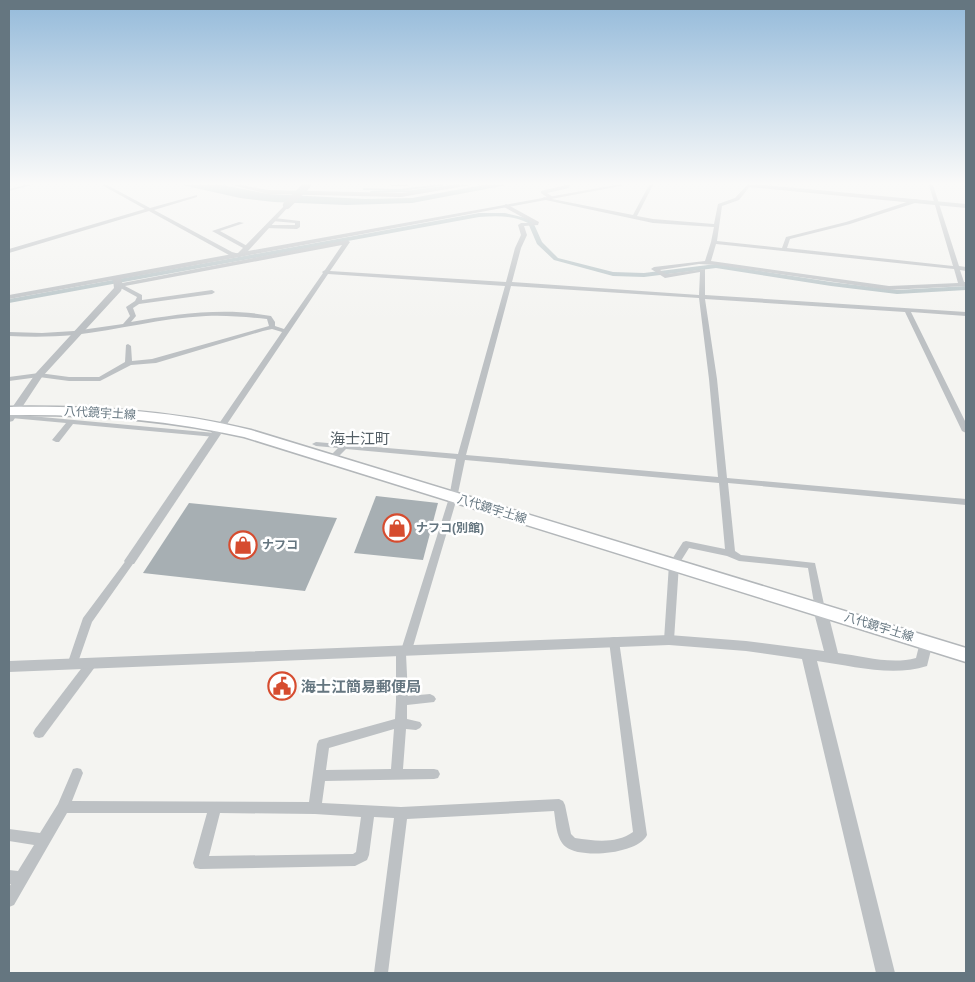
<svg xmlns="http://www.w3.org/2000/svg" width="975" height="982" viewBox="0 0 975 982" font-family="Helvetica,'Noto Sans JP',sans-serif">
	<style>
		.water { fill: #b6c3c6 }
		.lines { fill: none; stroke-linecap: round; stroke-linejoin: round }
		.stream { stroke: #b6c3c6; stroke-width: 2 }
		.canal { fill: #b6c3c6; fill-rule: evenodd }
		.building { fill: #a7afb3 }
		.primary-casing { stroke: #b3b7ba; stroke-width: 3 }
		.minor { fill: #bdc1c4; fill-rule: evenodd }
		.tertiary { fill: #bdc1c4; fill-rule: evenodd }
		.primary { fill: #fff; fill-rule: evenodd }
		.tertiary-bridge { stroke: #bdc1c4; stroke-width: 8 }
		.labels { text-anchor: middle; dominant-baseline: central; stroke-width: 5; stroke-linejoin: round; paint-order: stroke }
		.street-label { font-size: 12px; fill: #657680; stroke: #fff }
		.poi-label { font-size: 12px; font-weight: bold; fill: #657680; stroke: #fff; text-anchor: start }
		.quarter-label { font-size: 15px; fill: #535e65; stroke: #fff }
		.near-poi-label { font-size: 15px; font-weight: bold; fill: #657680; stroke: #fff; text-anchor: start }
	</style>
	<rect width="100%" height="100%" fill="#f4f4f1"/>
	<polygon class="water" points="182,185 222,185 269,194 365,199 412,198 483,185 507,185 412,203 346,205 274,202 240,198"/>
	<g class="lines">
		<g class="stream">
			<polyline points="364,189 399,190 442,185"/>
			<polyline points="371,192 413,191 458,185"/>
		</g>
		<path class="canal" d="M479,213H505L526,218L533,222L542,242L558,258L613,272L644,273L716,264L831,282L897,290L966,286V290L897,294L831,286L716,268L644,277L613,276L554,260L537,244L528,223C512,215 496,216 479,217L9,303V299Z"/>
	</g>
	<g class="building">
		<polygon points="376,496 438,503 423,560 354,553"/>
		<polygon points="189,503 337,518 305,591 143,573"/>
	</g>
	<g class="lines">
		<g class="primary-casing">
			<path id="primary" d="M9,407C91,406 171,410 251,430L966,648V662L244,437C166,419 89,414 9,415Z"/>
		</g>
		<g class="minor">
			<polygon points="25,185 32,185 9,191 9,189"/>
			<polygon points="102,185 107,185 150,208 197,195 197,197 154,210 232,252 243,255 240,257 229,255 149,211 9,253 9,249 145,209"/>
			<polygon points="235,185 242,185 268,190 401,193 462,185 471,185 401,197 268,194 235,186"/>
			<polygon points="390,185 410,185 408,186 392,186"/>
			<path d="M566,185H570L569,188L547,193L553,197L552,199L633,215L649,185H653L637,216L653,219L714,224L718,204L735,198L747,185H751L739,200L722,206L717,241L782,248L786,237L846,222L916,199L918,200V202L850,224L790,239L787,248L953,266L929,185H933L959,266L966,267V271L960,270L964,282H966V286L889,290L717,265L699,264L660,270L666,274L705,269V295L966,312V316L911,312L966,423V433L962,431L905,312L705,299L717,379L727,478L966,499V505L728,483L735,551L741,555L815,563L825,609L824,612L820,613L816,612L815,609L808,568L739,561L727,556L689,548L679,564L674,640L673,643L669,644L665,643L664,640L669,564L683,542L686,541L725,549L719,483L465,460L457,498L412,650L411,653L406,654L408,696L430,694L434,696L436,699L434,702L407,705V719L420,722L422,725L420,728L416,730L406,729L403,769H434L438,770L440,774L438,778L434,779L325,781L322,803L401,807L559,799L563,801L565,805L571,834L575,838C595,841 616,844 633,832L609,641L610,638L614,637L618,638L619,641L647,835C638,854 581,859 566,847C556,839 556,823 554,811L407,819L388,973H374L394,818L374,817L369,855L367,860L355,866L200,869L195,868L193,863L207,813H67L14,905L9,907V887L11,884H9V870L18,871L34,845L9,841V829L40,833L58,804L73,769L77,768L81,769L83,773L72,801L309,802L317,744L319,740L395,719L396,701V651L397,648L402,647L449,498L456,459L346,449L334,461L331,462L327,459L338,448L316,446L312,444L316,442L458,454L505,286L328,274L223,430H220L216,428L282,332L272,329L263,331L156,363L131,365L100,381H69L39,377L9,381V377L39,373L69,377H99L125,362L126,345L128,344L131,346L132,361L152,359L269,326L267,319C246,317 226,315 206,316C161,318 118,330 74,335C52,337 31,337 9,336V332L42,333L74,331L123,324L130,316L126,307L135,301L137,297L117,286V284L347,240L350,242L330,271L506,282L515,248L521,235L518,225L521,223H533L504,207L503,206L506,204L539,222L538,225L524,226L527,235L521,248L512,282L699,295L700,272L665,278L651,269L654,267L705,261L711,242L714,227L653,223L541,199L544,197L548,198L541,193V191ZM716,244L954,269L958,283L889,286L711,261ZM342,245L325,270L322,272L323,273L284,329L275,326V322L271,316C225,307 177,314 131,322L136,316L133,308L139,304L212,294L215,292L212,290L142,300V295L125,286ZM511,286L699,298L709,379L718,477L466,455ZM394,729L391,769L326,770L329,748ZM220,813L315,814L361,817L356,852L353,854L209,856Z"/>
			<polygon points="274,218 300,221 300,227 297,229 265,228 264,227 267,225 295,225 295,223 272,221 272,219"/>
			<polygon points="239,222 244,223 220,231 249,247 249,249 245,249 212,231"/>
			<polygon points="9,414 215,433 219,435 215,437 73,424 59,442 56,442 52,440 66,423 11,418 9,418"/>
			<polygon points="130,558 133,559 135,561 92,622 76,668 72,669 68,668 67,665 83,618 127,559"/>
			<polygon points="91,660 95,661 96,664 95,667 43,737 39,738 35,737 33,733 35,729 87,661"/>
		</g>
		<g class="tertiary">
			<polygon points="615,185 626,185 121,279 123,285 121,291 42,377 13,421 9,422 9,412 36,373 114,288 113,280 9,299 9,295 238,253 287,203 290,205 289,206 248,251"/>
			<polygon points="746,185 765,185 966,204 966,208 749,187"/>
			<polygon points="220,425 225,428 134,564 126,564 124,561 126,558 216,426"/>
			<path d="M820,604L825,606L827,609L838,653C862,656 891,665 916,658L921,638L926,637L931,638L933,642L927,666C892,677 853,666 817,661L895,973H876L802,659L746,651L669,645L9,672V661L669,635L746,641L824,651L813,609L815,606Z"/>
		</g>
		<use href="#primary" class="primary"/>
		<polyline class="tertiary-bridge" points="287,205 307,185"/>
	</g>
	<linearGradient id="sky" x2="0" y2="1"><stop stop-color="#94bada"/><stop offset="0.57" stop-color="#fafaf9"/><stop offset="1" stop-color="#fafaf9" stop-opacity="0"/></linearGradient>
	<rect width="975" height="322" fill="url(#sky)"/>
	<defs>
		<g id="shop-ring" transform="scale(1.4375)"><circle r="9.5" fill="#fff" stroke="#d64c2f" stroke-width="1.5"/><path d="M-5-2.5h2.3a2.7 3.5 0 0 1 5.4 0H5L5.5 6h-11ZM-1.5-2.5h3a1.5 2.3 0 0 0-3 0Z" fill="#d64c2f"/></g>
		<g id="civic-ring" transform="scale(1.4375)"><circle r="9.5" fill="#fff" stroke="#d64c2f" stroke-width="1.5"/><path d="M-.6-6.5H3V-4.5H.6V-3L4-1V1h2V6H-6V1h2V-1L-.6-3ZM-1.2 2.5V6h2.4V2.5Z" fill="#d64c2f"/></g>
	</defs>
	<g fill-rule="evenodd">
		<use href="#shop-ring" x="397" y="528"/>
		<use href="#shop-ring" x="243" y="545"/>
		<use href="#civic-ring" x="282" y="686"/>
	</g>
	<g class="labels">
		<g class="street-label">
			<text transform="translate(100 413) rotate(3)">八代鏡宇土線</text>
			<text transform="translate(492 509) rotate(17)">八代鏡宇土線</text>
			<text transform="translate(879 627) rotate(17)">八代鏡宇土線</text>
		</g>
		<g class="poi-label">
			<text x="416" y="528">ナフコ(別館)</text>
			<text x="262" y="545">ナフコ</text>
		</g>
		<g class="quarter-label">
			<text x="360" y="438">海士江町</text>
		</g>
		<g class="near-poi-label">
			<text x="301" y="686">海士江簡易郵便局</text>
		</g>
	</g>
	<rect width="975" height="982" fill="none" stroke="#657680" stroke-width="20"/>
</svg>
